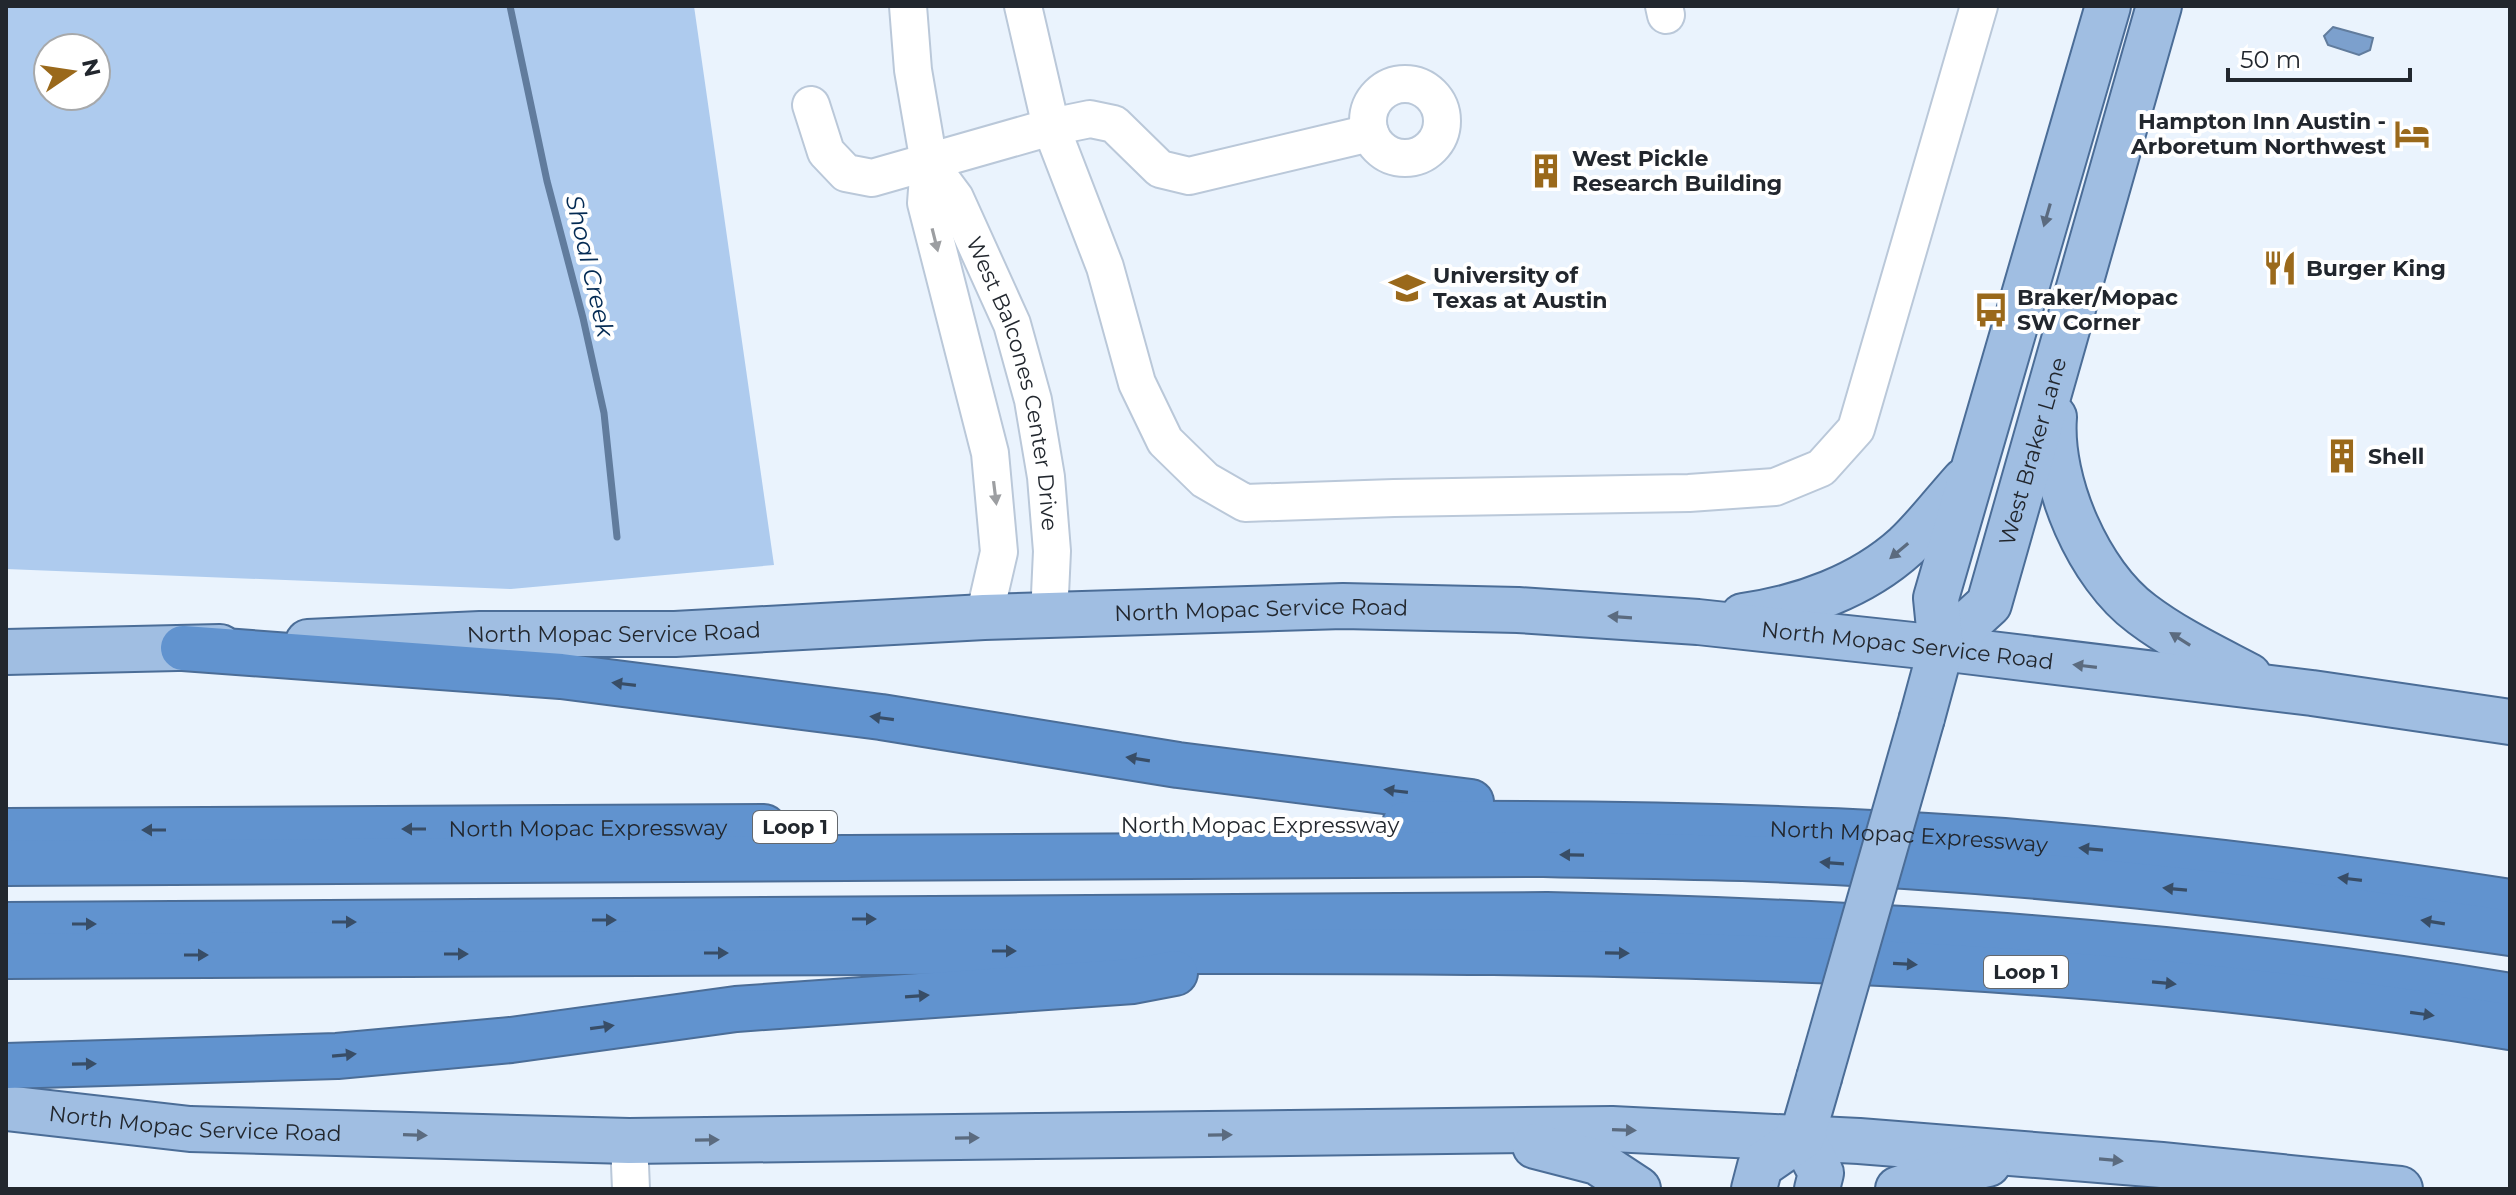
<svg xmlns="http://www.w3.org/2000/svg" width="2516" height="1195" viewBox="0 0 2516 1195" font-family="Montserrat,sans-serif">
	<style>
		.green { fill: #aecbee; fill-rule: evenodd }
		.water { fill: #7ca0cd; stroke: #617c9d; stroke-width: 2 }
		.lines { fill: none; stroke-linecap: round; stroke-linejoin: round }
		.stream { stroke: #617c9d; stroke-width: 7 }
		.minor-casing { stroke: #bac8d9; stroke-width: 40 }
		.major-casing { stroke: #4b6d97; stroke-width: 48 }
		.highway-casing { stroke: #4b6d97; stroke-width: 48 }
		.minor { stroke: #fff; stroke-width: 36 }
		.major { stroke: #a0bee2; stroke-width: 44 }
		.highway { stroke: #6193cf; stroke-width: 44 }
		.major-bridge-casing { stroke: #4b6d97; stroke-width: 48; stroke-linecap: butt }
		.major-bridge { stroke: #a0bee2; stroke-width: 44 }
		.oneway { fill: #5b6b7f }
		.oneway2 { fill: #9c9ea1 }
		.oneway3 { fill: #384d66 }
		.labels { text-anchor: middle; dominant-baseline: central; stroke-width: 8; stroke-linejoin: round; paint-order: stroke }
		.shield { fill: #fff; stroke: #64686d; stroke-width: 2 }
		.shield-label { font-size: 20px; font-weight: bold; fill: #22272e }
		.poi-label { font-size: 22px; font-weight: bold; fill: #22272e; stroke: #fff; text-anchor: start }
		.street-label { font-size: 22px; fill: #22272e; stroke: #fff }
		.water-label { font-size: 24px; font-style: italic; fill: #032a53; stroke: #fff }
	</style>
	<rect width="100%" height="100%" fill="#eaf3fd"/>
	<path class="green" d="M6,6H694L774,565L511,589L6,569ZM48,48H96V96H48Z"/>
	<polygon class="water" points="2333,27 2373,38 2370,50 2359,55 2328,45 2324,36"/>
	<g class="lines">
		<polyline class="stream" points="510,6 547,181 583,318 604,413 617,537"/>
		<g class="minor-casing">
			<g id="minor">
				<polyline points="908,6 913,70 929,163 926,203 990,453 999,552 984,617"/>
				<polyline points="1023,6 1051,127 1105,267 1137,383 1165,441 1205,480 1245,503 1394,498 1689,493 1775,487 1821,468 1856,429 1979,6"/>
				<polyline points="1664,6 1666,15"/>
				<circle cx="1405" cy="121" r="37"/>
				<polyline points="811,105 826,152 846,173 872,178 1051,127 1090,119 1114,124 1160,169 1189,176 1370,133"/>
				<path id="s1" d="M929,163L955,198L1012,324L1033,400L1046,477L1052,551L1049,616"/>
				<polyline points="629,1141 631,1189"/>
			</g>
		</g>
		<g class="major-casing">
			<g id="major">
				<path d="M2054,417C2049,482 2089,575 2142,614C2175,639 2213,657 2249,676"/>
				<path d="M1743,616C1801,608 1862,586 1906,546C1927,526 1945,502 1964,481"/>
				<path id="s2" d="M308,642L480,634H675L984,617L1343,606L1518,610L1698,622L1941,648L2312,693L2510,722"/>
				<path id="s3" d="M1941,648L1989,604L2159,6"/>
				<polyline points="6,652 220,647"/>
				<polyline points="1922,718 1941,648 1936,598 2108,6"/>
				<path id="s4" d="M6,1108L190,1129L629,1141L1612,1129L1859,1141L2162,1165L2400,1189"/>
				<polyline points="1802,1137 1821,1173 1817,1189"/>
				<polyline points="1535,1146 1597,1162 1638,1189"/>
				<polyline points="1754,1189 1760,1166 1802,1137 1819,1078"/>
				<polyline points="1898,1189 1943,1174 1988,1164"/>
			</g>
		</g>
		<g class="highway-casing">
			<g id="highway">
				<polyline points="183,648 561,676 881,717 1178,765 1471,802"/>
				<path id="s5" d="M1405,824C1605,823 1805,826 2004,841C2174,855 2342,876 2510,902"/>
				<path id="s6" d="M6,831L764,827"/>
				<path d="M6,863L1544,854C1619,856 1694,856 1768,859C2017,868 2264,897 2510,933"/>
				<path d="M6,925L1547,915C1870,922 2191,942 2510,996"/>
				<path d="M6,956C388,954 771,952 1153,951C1606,950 2061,953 2510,1027"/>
				<polyline points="6,1066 337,1056 511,1040 736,1009 1133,981 1175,973"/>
			</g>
		</g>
		<use href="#minor" class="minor"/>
		<use href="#major" class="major"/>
		<use href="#highway" class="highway"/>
		<g class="major-bridge-casing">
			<polyline id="major-bridge" points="1819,1078 1922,718"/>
		</g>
		<use href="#major-bridge" class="major-bridge"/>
	</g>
	<defs><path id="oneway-solid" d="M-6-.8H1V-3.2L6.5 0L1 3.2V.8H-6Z" transform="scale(2)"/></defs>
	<g class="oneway">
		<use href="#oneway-solid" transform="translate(2047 215) rotate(106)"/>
		<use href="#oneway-solid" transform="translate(1899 551) rotate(140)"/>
		<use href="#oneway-solid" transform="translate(1620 617) rotate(-176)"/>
		<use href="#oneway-solid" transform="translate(2180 639) rotate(-148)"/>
		<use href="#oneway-solid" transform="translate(2085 666) rotate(-173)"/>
		<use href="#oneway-solid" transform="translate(1624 1130) rotate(2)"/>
		<use href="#oneway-solid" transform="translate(415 1135) rotate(2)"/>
		<use href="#oneway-solid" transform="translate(1220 1135) rotate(-1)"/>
		<use href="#oneway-solid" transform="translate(967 1138) rotate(-1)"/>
		<use href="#oneway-solid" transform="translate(707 1140) rotate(-1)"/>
		<use href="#oneway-solid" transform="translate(2111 1160) rotate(5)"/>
	</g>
	<g class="oneway2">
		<use href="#oneway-solid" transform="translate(935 240) rotate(76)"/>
		<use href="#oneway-solid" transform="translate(995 493) rotate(83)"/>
	</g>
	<g class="oneway3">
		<use href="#oneway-solid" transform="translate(624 684) rotate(-173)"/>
		<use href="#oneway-solid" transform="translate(882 718) rotate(-172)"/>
		<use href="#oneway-solid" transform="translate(1138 759) rotate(-171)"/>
		<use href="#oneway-solid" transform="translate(1396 791) rotate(-173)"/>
		<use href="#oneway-solid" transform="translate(414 829) rotate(180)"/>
		<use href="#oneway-solid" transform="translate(154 830) rotate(180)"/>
		<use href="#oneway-solid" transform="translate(2091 849) rotate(-175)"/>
		<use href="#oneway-solid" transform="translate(1572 855) rotate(-179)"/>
		<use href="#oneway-solid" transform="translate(1832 863) rotate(-176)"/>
		<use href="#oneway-solid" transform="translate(2350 879) rotate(-173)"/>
		<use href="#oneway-solid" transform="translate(2175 889) rotate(-175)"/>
		<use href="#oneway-solid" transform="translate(864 919)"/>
		<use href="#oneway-solid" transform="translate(604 920)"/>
		<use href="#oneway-solid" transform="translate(344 922)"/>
		<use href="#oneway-solid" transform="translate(2433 922) rotate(-171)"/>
		<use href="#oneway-solid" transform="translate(84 924)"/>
		<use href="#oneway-solid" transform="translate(1004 951)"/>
		<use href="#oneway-solid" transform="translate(716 953)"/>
		<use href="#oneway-solid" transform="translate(1617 953) rotate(1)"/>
		<use href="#oneway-solid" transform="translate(456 954)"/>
		<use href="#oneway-solid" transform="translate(196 955)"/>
		<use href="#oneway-solid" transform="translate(1905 964) rotate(3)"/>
		<use href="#oneway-solid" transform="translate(2164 983) rotate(5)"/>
		<use href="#oneway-solid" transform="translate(917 996) rotate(-4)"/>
		<use href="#oneway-solid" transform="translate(2422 1014) rotate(8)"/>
		<use href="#oneway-solid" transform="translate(602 1027) rotate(-8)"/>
		<use href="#oneway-solid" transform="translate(344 1055) rotate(-5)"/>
		<use href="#oneway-solid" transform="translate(84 1064) rotate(-1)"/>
	</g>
	<defs>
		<g id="hotel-bare" transform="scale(2.76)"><path d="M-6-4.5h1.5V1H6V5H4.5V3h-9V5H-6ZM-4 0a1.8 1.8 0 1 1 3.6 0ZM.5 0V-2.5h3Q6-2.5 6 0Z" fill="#9a691b" stroke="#fff" stroke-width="2.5" paint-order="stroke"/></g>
		<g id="building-bare" transform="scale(2.76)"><path d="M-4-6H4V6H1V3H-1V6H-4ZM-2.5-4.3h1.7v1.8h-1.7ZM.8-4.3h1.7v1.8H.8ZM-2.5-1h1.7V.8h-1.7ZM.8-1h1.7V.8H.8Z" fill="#9a691b" stroke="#fff" stroke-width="2.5" paint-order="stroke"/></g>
		<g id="restaurant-bare" transform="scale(2.76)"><path d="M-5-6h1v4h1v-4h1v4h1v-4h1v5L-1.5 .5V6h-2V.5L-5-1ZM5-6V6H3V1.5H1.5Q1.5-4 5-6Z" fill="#9a691b" stroke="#fff" stroke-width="2.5" paint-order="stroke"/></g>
		<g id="university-bare" transform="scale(2.76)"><path d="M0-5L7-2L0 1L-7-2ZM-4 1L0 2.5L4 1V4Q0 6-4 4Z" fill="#9a691b" stroke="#fff" stroke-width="2.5" paint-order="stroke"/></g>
		<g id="bus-bare" transform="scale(2.76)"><path d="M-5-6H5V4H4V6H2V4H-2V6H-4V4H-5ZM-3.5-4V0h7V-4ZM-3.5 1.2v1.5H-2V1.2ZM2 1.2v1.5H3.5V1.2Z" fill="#9a691b" stroke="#fff" stroke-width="2.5" paint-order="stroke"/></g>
	</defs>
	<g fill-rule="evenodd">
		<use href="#hotel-bare" x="2412" y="134"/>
		<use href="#building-bare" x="1546" y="171"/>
		<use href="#restaurant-bare" x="2280" y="268"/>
		<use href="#university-bare" x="1407" y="288"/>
		<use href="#bus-bare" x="1991" y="310"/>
		<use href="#building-bare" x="2342" y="456"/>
	</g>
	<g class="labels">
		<g class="shield">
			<rect x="753" y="811" width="84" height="32" rx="6"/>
			<rect x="1984" y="956" width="84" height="32" rx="6"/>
		</g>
		<g class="shield-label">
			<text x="795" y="827">Loop 1</text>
			<text x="2026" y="972">Loop 1</text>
		</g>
		<g class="poi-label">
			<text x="2386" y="121" text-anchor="end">Hampton Inn Austin -<tspan x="2386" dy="25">Arboretum Northwest</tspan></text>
			<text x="1572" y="158">West Pickle<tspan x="1572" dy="25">Research Building</tspan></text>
			<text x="2306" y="268">Burger King</text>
			<text x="1433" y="275">University of<tspan x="1433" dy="25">Texas at Austin</tspan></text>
			<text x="2017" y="297">Braker/Mopac<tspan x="2017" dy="25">SW Corner</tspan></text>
			<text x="2368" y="456">Shell</text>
		</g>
		<g class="street-label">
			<text stroke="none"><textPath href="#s1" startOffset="240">West Balcones Center Drive</textPath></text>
			<text stroke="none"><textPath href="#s3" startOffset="224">West Braker Lane</textPath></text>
			<text stroke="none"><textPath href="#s2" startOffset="954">North Mopac Service Road</textPath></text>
			<text stroke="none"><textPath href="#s2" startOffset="306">North Mopac Service Road</textPath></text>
			<text stroke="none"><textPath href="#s2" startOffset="1602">North Mopac Service Road</textPath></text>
			<text x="1260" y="825">North Mopac Expressway</text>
			<text stroke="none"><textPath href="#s6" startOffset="582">North Mopac Expressway</textPath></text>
			<text stroke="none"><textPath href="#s5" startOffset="504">North Mopac Expressway</textPath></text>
			<text stroke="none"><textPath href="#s4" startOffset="190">North Mopac Service Road</textPath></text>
		</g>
		<g class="water-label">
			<text transform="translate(590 266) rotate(77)">Shoal Creek</text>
		</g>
	</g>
	<rect width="2516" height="1195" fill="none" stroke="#22272e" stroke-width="16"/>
	<g transform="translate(72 72) rotate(77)"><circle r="38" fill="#ffffff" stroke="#a7a9ab" stroke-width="2"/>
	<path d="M0-6L14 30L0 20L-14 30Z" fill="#9a691b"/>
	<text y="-12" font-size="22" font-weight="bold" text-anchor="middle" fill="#22272e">N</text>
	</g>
	<path d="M2228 68v12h182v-12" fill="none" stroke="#22272e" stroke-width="4"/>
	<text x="2240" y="68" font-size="24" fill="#22272e" stroke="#ffffff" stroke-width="6" paint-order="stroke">50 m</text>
</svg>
